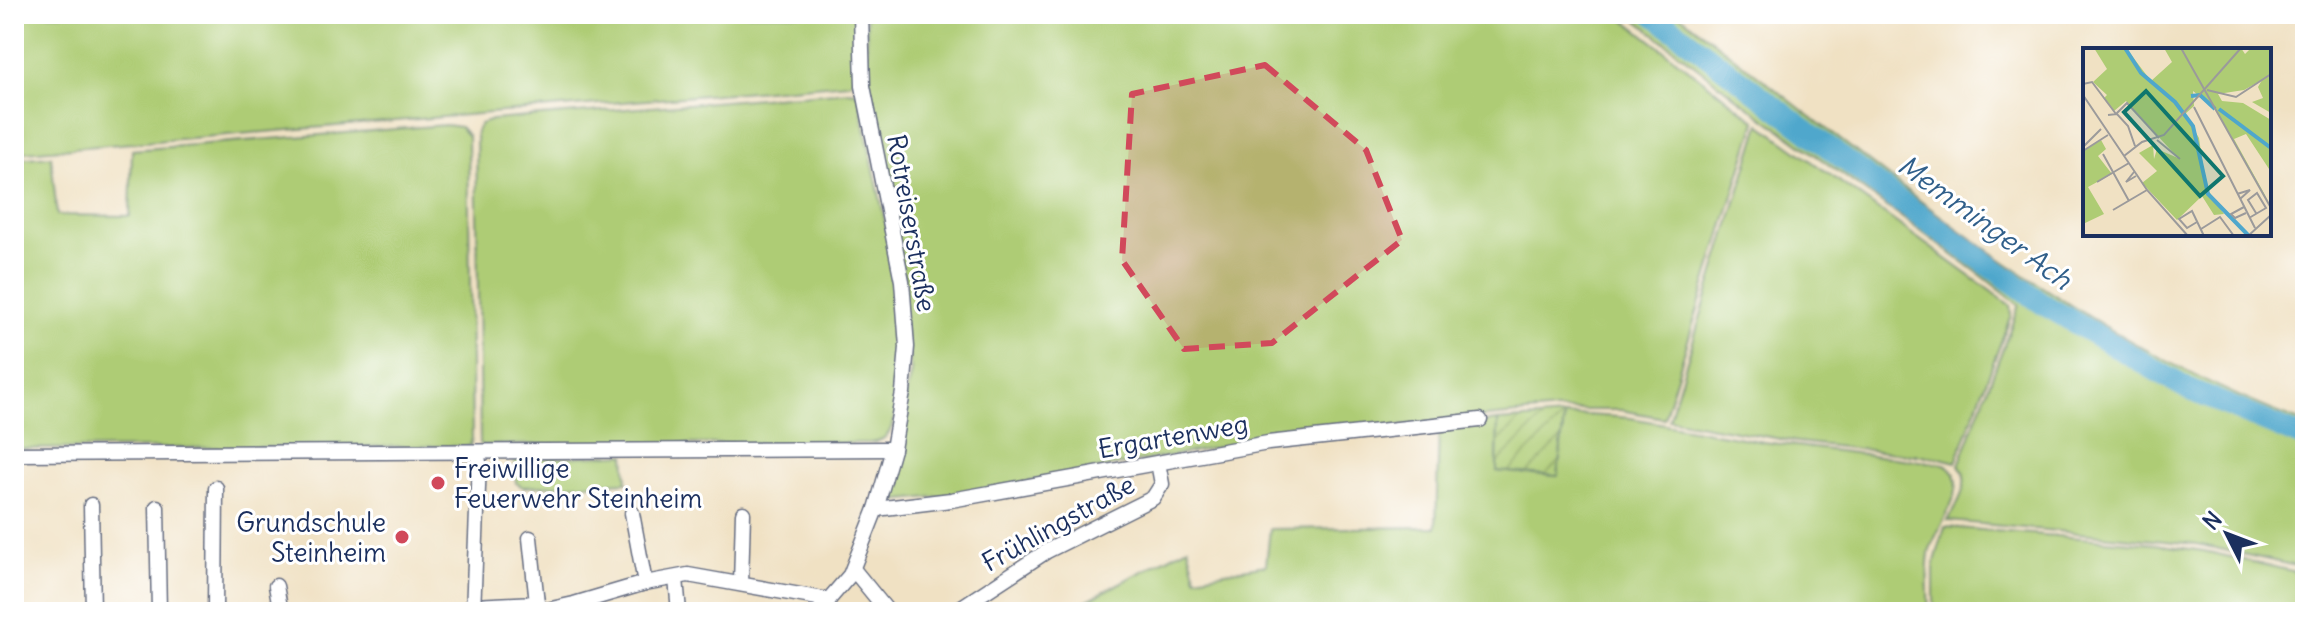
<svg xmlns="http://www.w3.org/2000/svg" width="2319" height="626" viewBox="0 0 2319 626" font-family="Delius,sans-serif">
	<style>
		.green { fill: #aecc74; stroke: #647e69; stroke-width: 2 }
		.garden { fill: url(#garden-furrows); stroke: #647e69; stroke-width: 2 }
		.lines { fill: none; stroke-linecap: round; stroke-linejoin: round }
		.river { stroke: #4fa7cc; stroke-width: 22 }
		.minor-casing { stroke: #666d81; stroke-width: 17 }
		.minor { stroke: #fff; stroke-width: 14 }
		.marked { fill: #d1495b; fill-opacity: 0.2; stroke: #d1495b; stroke-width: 6; stroke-dasharray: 16 10; stroke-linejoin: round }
		.poi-dot { fill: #d1495b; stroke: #fff; stroke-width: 3 }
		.labels { text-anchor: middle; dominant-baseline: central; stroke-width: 6; stroke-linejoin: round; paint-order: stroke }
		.street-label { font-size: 26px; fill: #1b2f5e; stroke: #fff }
		.poi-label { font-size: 26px; fill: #1b2f5e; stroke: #fff; text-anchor: start }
		.water-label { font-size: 28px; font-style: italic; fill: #305f8a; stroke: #fff }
		.inset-river { fill: none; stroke: #4fa7cc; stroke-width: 4 }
		.inset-road { fill: none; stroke: #9b9a9b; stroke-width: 2 }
		.view { fill: #0f766e; fill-opacity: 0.15; stroke: #0f766e; stroke-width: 4 }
		.inset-edge { fill: none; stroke: #1b2f5e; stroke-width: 4 }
	</style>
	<defs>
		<pattern id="garden-furrows" width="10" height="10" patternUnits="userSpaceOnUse" patternTransform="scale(2)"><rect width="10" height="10" fill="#aecc74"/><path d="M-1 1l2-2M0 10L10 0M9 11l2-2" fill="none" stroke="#8da662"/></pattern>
	</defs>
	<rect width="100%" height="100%" fill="#fff"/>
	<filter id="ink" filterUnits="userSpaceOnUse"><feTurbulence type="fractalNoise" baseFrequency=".0125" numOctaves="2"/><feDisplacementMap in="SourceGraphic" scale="16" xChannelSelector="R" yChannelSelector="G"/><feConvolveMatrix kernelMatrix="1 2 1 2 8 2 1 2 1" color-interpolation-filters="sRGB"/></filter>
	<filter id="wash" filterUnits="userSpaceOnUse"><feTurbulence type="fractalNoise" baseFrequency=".006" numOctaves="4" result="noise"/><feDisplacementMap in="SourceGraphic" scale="32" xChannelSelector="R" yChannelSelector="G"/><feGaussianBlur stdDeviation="1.8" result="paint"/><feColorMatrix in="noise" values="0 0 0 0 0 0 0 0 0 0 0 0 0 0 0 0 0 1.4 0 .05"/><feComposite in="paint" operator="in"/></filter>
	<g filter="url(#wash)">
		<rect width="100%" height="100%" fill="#f0e1c3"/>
		<g class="green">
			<polygon points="14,14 855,14 857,77 849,83 14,153"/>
			<polygon points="866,14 1617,14 1756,121 1664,418 1620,410 1557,410 1263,439 955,495 890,501 885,495 911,371 868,76"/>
			<path d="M1629,14H1678C1878,165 2067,336 2305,423V568L2197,544L1948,521C1956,506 1973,482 1959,465L2019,305L1981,275L1738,99Z"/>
			<path d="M848,91L856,92L859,96C872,170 894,245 901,321C903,345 899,410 890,431C886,439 878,442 870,443L480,445L476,131L480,124L492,120Z"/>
			<polygon points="1760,124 2010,305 2011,315 1956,462 1940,458 1797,442 1669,419"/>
			<polygon points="446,125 460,127 468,136 472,438 470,446 14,449 14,159 51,156 57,215 130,216 132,150"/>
			<path d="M1588,415L1631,418L1764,442L1944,464C1978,479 1934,528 1929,554C1926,573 1928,593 1929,612H1065L1188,547L1196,577L1266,565L1270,529L1436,527L1439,428L1498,421L1497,471L1558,476L1564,416Z"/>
			<polygon points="625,454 627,482 523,487 516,483 514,460"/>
			<polygon points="1945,527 2155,544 2204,551 2305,574 2305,612 1934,612 1934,565"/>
		</g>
		<polygon class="garden" points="1564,416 1558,476 1497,471 1498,421"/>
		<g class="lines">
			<polyline class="river" points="1653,14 1891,195 2043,304 2186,388 2305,438"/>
		</g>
	</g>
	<g filter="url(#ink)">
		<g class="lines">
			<g class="minor-casing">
				<g id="minor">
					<polyline points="14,454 893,449"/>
					<polyline points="91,505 93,612"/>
					<polyline points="157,507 159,612"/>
					<polyline points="876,509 951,500 1268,443 1480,420"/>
					<polyline points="632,513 645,583"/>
					<polyline points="530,538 537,603"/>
					<polyline points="853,569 888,612"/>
					<polyline points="676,578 679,612"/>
					<polyline points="741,584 743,513"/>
					<polyline points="276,586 281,612"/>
					<polyline points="473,606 537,603 538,612 574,604 645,583 688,575 829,600"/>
					<polyline points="215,612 216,488"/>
					<polyline points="473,612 479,462 476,452"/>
					<polyline points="818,612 850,575 876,509 893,449 903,392 907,347 902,281 863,86 861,14"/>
					<polyline points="954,612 1047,551 1153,498 1162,484 1158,463"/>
				</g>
			</g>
			<use href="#minor" class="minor"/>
		</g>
	</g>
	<path class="marked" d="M1265,65L1366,150L1402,240L1272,343L1184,349L1122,260L1132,94Z"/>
	<g class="poi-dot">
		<circle cx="438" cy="483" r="8"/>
		<circle cx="402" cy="537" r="8"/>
	</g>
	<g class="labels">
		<g class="street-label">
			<text transform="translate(912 223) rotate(80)">Rotreiserstraße</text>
			<text transform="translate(1173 436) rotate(-10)">Ergartenweg</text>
			<text transform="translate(1058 523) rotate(-29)">Frühlingstraße</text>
		</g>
		<g class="poi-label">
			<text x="454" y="468">Freiwillige<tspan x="454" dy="30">Feuerwehr Steinheim</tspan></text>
			<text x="386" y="522" text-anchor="end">Grundschule<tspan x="386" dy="30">Steinheim</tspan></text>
		</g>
		<g class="water-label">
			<text transform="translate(1985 222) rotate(36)">Memminger Ach</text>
		</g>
	</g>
	<g transform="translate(2083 48)">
		<rect width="188" height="188" fill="#f0e1c3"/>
		<path d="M11,0H43L68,33L89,14L81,0H158L162,6L168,0H188V65L169,54L180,50L175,39L179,32L161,42L135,46L139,53L160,55L188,72V124L163,86L151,91L182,147L188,159L132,61L110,43L111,58L102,66L116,90L123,139L141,166L131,167L119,148L94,172L59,135L74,123L56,105L70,97L71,111L74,101L95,110L43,53L31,63L21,50L24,47L10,34L24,21ZM18,92L23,101L15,108L29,126L5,139L21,166L0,176V103Z" fill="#aecc74"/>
		<path class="inset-river" d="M42,0L58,25L92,54L110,78L125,146L166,188M108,48L117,47L132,61M136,61L188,100"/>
		<path class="inset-road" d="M98,0L188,160M0,36L9,34L33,66M124,42L153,49L188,26M0,47L64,142L105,188M111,59L172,180M33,66L44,55L76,90M25,67L34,66L45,78L52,98M74,92L97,111M0,99L18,81M0,103L25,87M20,106L46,153M41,108L59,94L81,87L158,0M51,124L43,134L53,128M14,134L46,115M154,146L167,142L157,151M161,159L148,166L152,170L163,165M30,162L64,142M166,170L183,160L174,145L165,152L173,165M114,174L104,180L96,171L109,163L121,188M118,181L137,169L151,188M165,188L188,167"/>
		<path class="view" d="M63,43L140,128L117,148L41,64Z"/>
		<rect width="188" height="188" class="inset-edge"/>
	</g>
	<rect width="2319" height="626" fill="none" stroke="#fff" stroke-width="48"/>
	<g transform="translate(2227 534) rotate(312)" stroke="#ffffff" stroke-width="6" paint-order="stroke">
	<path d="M0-6L14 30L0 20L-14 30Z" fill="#1b2f5e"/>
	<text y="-12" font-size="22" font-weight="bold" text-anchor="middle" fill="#1b2f5e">N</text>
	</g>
</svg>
